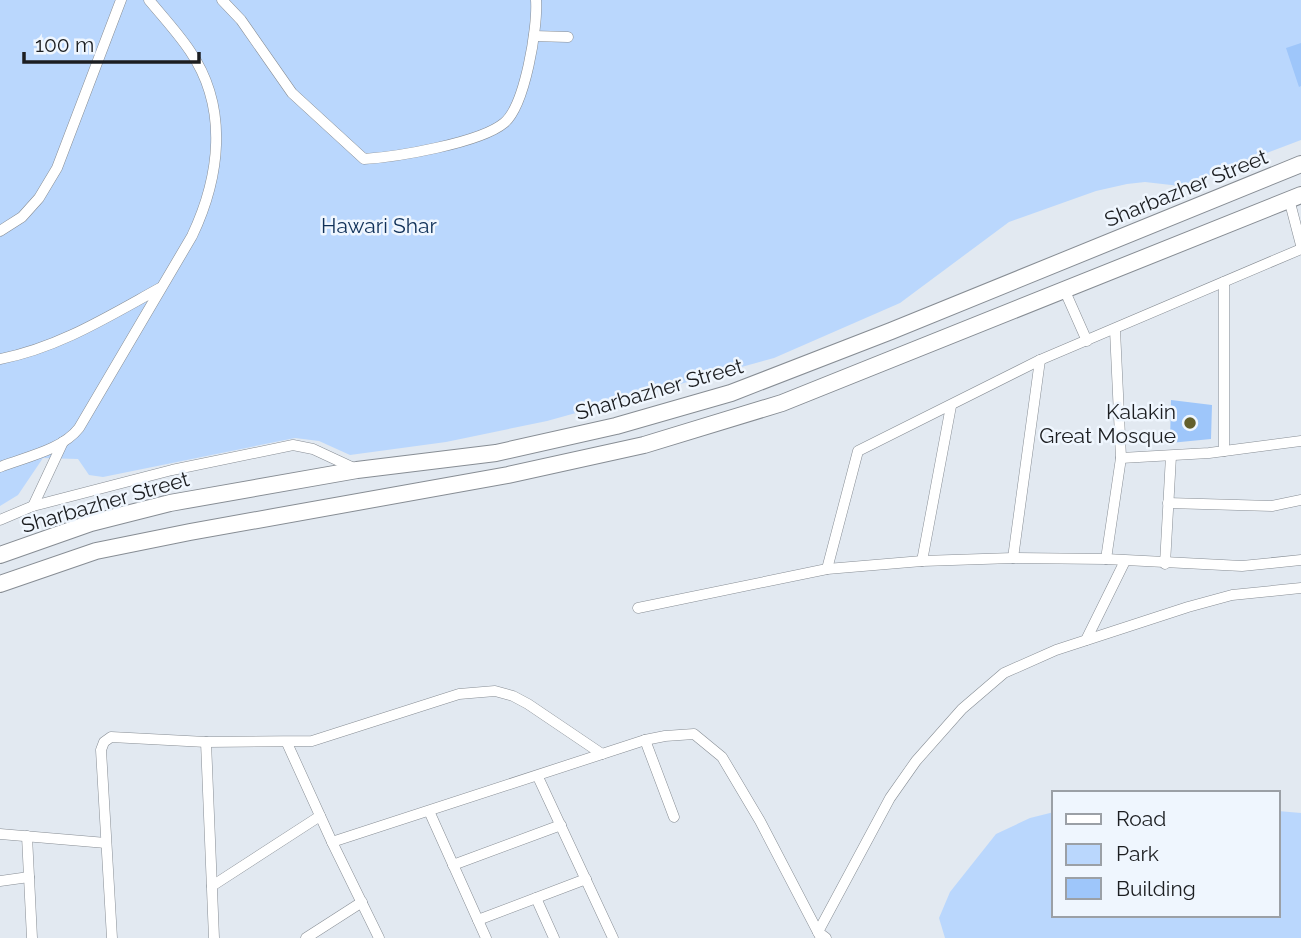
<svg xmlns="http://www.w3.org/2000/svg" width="1301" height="938" viewBox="0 0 1301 938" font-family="Raleway,sans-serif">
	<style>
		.green { fill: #bad7fd }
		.building { fill: #9ec6fa }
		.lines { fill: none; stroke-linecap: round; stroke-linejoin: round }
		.street-casing { stroke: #878d94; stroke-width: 11 }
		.primary-casing { stroke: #878d94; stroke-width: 18 }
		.street { stroke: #fff; stroke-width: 10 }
		.primary { stroke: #fff; stroke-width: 16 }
		.poi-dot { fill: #635f2c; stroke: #eff6fe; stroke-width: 2.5 }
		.labels { text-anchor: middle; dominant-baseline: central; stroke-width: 5; stroke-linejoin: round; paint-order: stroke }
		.street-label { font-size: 21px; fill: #1c1e21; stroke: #eff6fe }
		.park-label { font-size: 21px; fill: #103159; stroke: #eff6fe }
		.poi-label { font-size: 21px; fill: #1c1e21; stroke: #eff6fe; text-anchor: end }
	</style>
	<rect width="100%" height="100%" fill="#e2e9f1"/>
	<g class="green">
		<polygon points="0,0 1301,0 1301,140 1180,186 1145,182 1127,184 1096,191 1009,222 900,303 774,358 547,421 446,442 350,455 319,441 295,438 103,477 89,475 78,459 43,458 18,495 0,506"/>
		<polygon points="1278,811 1301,813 1301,938 945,938 939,918 950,892 996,834 1030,818 1054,812 1054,915 1278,915"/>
	</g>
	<g class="building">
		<polygon points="1301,43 1301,86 1299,87 1286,48"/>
		<polygon points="1171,400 1212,405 1211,439 1170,443"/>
	</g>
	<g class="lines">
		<g class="street-casing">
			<g id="street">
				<path d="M222,0L241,20L292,93L364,159C396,157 480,143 504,123C525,106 538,27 536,0"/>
				<polyline points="534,36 568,37"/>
				<polyline points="1289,199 1301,245"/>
				<polyline points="0,231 22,217 39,198 57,168 121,0"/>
				<polyline points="1224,282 1224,451"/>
				<polyline points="1064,289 1087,341"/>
				<path d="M0,359C58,348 109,316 160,288"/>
				<polyline points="1121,458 1209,453 1301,441"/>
				<path d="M0,467C25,457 62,450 79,428L192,236C220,177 229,108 190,51C178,33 163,17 149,0"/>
				<polyline points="1168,503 1272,506 1301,500"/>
				<polyline points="33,506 63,442"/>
				<polyline points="0,520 33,506 172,470 293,445 313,449 356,469"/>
				<polyline points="1013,558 1040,360"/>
				<polyline points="1106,559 1121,458 1115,330"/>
				<polyline points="922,561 951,406"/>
				<polyline points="1165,564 1171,456"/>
				<polyline points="827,569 858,451 1040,360 1301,249"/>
				<polyline points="638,608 827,569 922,561 1013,558 1106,559 1242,566 1301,560"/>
				<polyline points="1086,640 1125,561"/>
				<polyline points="645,740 674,817"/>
				<polyline points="206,742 214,938"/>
				<polyline points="287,743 332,842 379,938"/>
				<polyline points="538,777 613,938"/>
				<polyline points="429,811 486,938"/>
				<polyline points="0,834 106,843"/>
				<polyline points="27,836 32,938"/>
				<polyline points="332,842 645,740 665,736 694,734 722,757 760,821 820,936"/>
				<polyline points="453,865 561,825"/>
				<polyline points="0,881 29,877"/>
				<polyline points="212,886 320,816"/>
				<polyline points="536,898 554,938"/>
				<polyline points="478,920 586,879"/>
				<polyline points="112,938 101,750 104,742 111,737 206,742 312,741 459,694 495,691 513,696 528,704 602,754"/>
				<polyline points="306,938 362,902"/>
				<polyline points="826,938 818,932 890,798 916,761 962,709 1004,673 1056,650 1188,607 1232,595 1301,588"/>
			</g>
		</g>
		<g class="primary-casing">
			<g id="primary">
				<polyline points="0,555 91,523 170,503 357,470 496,453 616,426 731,393 891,331 1301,164"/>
				<polyline points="0,584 96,551 190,532 508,475 644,445 782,403 1301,195"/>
			</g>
		</g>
		<use href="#street" class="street"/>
		<use href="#primary" class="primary"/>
	</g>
	<circle class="poi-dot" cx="1190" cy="423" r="7"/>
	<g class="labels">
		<g class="street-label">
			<text transform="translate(1186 188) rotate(-22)">Sharbazher Street</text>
			<text transform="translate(659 389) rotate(-16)">Sharbazher Street</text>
			<text transform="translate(105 502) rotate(-16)">Sharbazher Street</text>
		</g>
		<g class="park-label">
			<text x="379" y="225">Hawari Shar</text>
		</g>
		<g class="poi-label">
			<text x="1176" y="411">Kalakin<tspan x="1176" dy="24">Great Mosque</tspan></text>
		</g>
	</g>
	<rect x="1052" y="791" width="228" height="126" fill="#eff6fe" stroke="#9ba0a6" stroke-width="2"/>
	<rect x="1066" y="814" width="35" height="10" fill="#ffffff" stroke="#9ba0a6" stroke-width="2"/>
	<text x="1116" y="826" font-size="21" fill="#1c1e21">Road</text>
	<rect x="1066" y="844" width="35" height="21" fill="#bad7fd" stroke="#9ba0a6" stroke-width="2"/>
	<text x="1116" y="861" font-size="21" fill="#1c1e21">Park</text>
	<rect x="1066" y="878" width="35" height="21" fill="#9ec6fa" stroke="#9ba0a6" stroke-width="2"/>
	<text x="1116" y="896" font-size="21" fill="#1c1e21">Building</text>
	<path d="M24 52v10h175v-10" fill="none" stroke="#1c1e21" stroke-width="3.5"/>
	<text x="35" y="52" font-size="21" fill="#1c1e21" stroke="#eff6fe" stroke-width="5" paint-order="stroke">100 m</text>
</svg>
